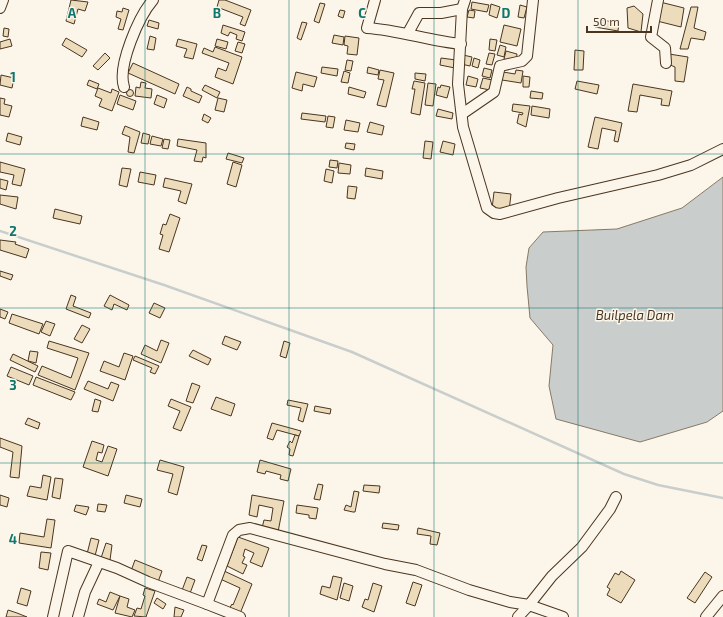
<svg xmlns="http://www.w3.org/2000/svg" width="723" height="617" viewBox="0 0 723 617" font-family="'Exo 2',sans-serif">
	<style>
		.water { fill: #c9cecd; stroke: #887966 }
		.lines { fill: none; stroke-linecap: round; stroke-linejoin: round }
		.stream { stroke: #c9cecd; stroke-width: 2.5 }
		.building { fill: #ecdcbc; stroke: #4a3520 }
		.minor-casing { stroke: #4a3520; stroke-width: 12 }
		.minor { stroke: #fbf6e9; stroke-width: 10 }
		.grid { fill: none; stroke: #0f766e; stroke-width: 1; stroke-opacity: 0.55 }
		.labels { text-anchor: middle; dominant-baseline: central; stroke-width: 3; stroke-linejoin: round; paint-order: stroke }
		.water-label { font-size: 13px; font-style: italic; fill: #4a3520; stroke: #fbf6e9 }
		.grid-label { font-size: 13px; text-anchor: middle; font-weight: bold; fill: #0f766e; stroke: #fbf6e9; stroke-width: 3; stroke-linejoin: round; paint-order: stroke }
	</style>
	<rect width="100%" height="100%" fill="#fbf6e9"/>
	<polygon class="water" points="723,177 723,411 707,422 640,442 556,419 549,386 553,345 530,318 527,286 526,267 529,248 543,232 617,229 682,208"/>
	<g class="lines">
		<polyline class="stream" points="0,231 164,285 352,352 624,474 658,485 723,498"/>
	</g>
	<g class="building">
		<polygon points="71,0 88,2 85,11 78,9 74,24 66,21"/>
		<polygon points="219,0 225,0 251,10 245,26 240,24 243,17 217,7"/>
		<polygon points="472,2 489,5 487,12 471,9"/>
		<polygon points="660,2 684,8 681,27 657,21"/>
		<polygon points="320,3 325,4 319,23 314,21"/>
		<polygon points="491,4 500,7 497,18 489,15"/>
		<polygon points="520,5 527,7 524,18 518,17"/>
		<polygon points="634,6 643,14 641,32 628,28 627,8"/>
		<polygon points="691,7 698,7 694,28 706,32 704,40 691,38 688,49 680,49"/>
		<polygon points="123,8 129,10 123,30 118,29 121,19 116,17 117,11 122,12"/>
		<polygon points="340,10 345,11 343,18 338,16"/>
		<polygon points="469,10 475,11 474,18 467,17"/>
		<polygon points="596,19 619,23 618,31 595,27"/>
		<polygon points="149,20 159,23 158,29 147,26"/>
		<polygon points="302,22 307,23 301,40 297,38"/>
		<polygon points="223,25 245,32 242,41 236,39 237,35 230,32 228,36 221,33"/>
		<polygon points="504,25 521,29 517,46 500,42"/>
		<polygon points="4,28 9,29 8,37 3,36"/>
		<polygon points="334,35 344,37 343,45 332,43"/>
		<polygon points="150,36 156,38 154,50 147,49"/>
		<polygon points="345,36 359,38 357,55 347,54 348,46 344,45"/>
		<polygon points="66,38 87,50 82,57 62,45"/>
		<polygon points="10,39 12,46 0,49 0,42"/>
		<polygon points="178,39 197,44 193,59 184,57 187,49 176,46"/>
		<polygon points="217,39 228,42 226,49 215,46"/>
		<polygon points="490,39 497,40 495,51 489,50"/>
		<polygon points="238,42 245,44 242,53 235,51"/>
		<polygon points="500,45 506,47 504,57 497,55"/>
		<polygon points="215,47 242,57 233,84 215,77 218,68 226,71 229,63 202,53 204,48 213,52"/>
		<polygon points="575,50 584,51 583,70 574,70"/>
		<polygon points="506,51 517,54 516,62 504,59"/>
		<polygon points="105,53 110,58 98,70 93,66"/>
		<polygon points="489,53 495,54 492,65 486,64"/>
		<polygon points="669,54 688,57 684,82 675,81 675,67 668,64"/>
		<polygon points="463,55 472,57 470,66 461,64"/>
		<polygon points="441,58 456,60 455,68 440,65"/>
		<polygon points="474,58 480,60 478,68 472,66"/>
		<polygon points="347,60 353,61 351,71 345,70"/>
		<polygon points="133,63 179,84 175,94 128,73"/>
		<polygon points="322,67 338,69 337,76 321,73"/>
		<polygon points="368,67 379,70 378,75 367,73"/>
		<polygon points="484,68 492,70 490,78 482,76"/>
		<polygon points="380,70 394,73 386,107 377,105 384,80 378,79"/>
		<polygon points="516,70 523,71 521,83 502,80 503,72 515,74"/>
		<polygon points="344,71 350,73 348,83 341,82"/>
		<polygon points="296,72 317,77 314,87 303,84 302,91 292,88"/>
		<polygon points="415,73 426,74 425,81 415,79"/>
		<polygon points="1,75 14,78 12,88 0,85"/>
		<polygon points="468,76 478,79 476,87 466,85"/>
		<polygon points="523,76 530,77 529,87 523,87"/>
		<polygon points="483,78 492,80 490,90 480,88"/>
		<polygon points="89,80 99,84 97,89 87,85"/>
		<polygon points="414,81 425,83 420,115 411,113 415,89 412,89"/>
		<polygon points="577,81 599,85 597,94 575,89"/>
		<polygon points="141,82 146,83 145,88 152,89 151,98 135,96 136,87 140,88"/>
		<polygon points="428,83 436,84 433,106 425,105"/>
		<polygon points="633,84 672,91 669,106 661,105 662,99 640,95 637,112 628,111"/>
		<polygon points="205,85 220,92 217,98 202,90"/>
		<polygon points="441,85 450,87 447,98 436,95 438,87 440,88"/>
		<polygon points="187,87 191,89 191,91 202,96 199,103 183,96"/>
		<polygon points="349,87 366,92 364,98 348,94"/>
		<polygon points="98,88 111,93 112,89 119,92 112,111 99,106 102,99 95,96"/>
		<circle cx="130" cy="93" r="3.5"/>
		<polygon points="531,91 543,93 542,99 530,98"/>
		<polygon points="120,95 136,101 133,110 117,104"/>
		<polygon points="157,95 167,99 164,108 154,104"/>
		<polygon points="0,98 5,99 4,104 12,106 9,117 0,115"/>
		<polygon points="218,98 227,100 224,112 215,110"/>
		<polygon points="513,104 530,106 526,127 517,123 519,114 522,115 523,113 512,111"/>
		<polygon points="532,106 550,109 549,118 531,115"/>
		<polygon points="438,109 453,113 452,119 436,116"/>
		<polygon points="302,113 326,116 325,122 301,119"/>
		<polygon points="204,114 211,118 208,123 202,120"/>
		<polygon points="328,116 335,117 333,128 326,127"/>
		<polygon points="83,117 99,122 97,130 81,126"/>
		<polygon points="595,117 622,123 618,142 614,141 616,131 602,128 598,149 588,147"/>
		<polygon points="346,120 360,123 358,132 344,130"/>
		<polygon points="370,122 384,126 382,135 367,132"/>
		<polygon points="125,126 140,132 134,153 128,152 130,137 122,134"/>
		<polygon points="8,133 22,137 20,145 6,141"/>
		<polygon points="143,133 150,135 148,144 141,143"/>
		<polygon points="152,136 163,139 161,146 150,144"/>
		<polygon points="164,139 170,140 168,149 162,148"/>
		<polygon points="178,139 206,143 206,158 203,157 202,162 194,161 197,150 177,146"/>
		<polygon points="425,141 433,142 431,159 423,158"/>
		<polygon points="443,141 455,144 453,155 440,152"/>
		<polygon points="346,143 355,144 354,150 345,148"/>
		<polygon points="228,153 244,158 242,163 226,159"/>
		<polygon points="330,160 338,161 337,168 329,167"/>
		<polygon points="0,162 25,169 21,186 12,184 14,175 0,172"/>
		<polygon points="233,162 242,165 236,187 227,184"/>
		<polygon points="339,163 351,165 350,174 338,173"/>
		<polygon points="122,168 131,169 127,187 119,185"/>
		<polygon points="366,168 383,171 382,179 365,176"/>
		<polygon points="326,169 334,171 332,183 324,181"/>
		<polygon points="140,172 156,175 154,185 138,182"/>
		<polygon points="165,178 192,184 186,204 178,201 181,191 163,187"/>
		<polygon points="0,179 8,181 6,190 0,188"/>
		<polygon points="348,186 357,187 355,199 347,198"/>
		<polygon points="494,192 511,194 509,211 492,209"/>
		<polygon points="0,195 18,197 16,209 0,204"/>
		<polygon points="55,209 82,216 80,224 53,218"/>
		<polygon points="170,214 180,218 169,252 159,249 163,235 160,234 163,224 166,225"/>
		<polygon points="0,240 16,242 15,244 29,249 26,258 0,250"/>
		<polygon points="0,271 13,275 11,280 0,276"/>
		<polygon points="71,295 76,297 73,306 91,313 89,318 66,309"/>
		<polygon points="110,295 129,305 127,310 114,304 112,310 104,306"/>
		<polygon points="154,303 165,308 160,318 149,313"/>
		<polygon points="0,309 8,312 5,319 0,317"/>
		<polygon points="12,314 43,324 39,334 9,323"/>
		<polygon points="46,321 55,324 50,336 41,332"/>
		<polygon points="82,325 90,329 82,343 74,339"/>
		<polygon points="225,336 241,342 237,350 222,344"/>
		<polygon points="161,340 169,343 161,363 141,354 145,345 157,351"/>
		<polygon points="49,341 89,353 75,390 38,375 42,366 71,378 78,358 47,348"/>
		<polygon points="284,341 290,343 286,358 280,356"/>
		<polygon points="193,350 211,359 208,365 189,356"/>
		<polygon points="30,351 38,352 36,363 28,361"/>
		<polygon points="124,353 133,356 125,380 100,371 104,361 119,367"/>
		<polygon points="13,354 38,366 35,372 10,360"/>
		<polygon points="135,356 159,366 155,374 150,372 152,368 133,360"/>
		<polygon points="11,367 33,376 29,385 7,376"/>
		<polygon points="36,377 75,392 71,400 33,385"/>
		<polygon points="88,381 108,389 111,382 119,385 113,401 84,389"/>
		<polygon points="192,383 200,386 193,403 186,401"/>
		<polygon points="216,397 235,404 231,416 211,409"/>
		<polygon points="95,399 101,401 98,412 92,411"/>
		<polygon points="171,399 191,407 181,431 173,428 180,411 168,406"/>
		<polygon points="288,400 308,404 303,422 298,420 301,408 287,405"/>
		<polygon points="315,406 331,409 330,414 314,411"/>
		<polygon points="28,418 40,423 38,429 25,424"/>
		<polygon points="272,423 301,431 299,436 277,430 273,440 267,438"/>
		<polygon points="295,435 299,436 293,456 289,455 290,449 287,447 290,441 292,443"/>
		<polygon points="0,438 22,446 19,478 10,477 13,452 0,447"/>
		<polygon points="92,441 104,445 102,453 98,452 96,460 102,462 108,446 117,449 108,476 83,467"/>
		<polygon points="160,460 184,467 177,495 168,492 173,474 157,470"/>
		<polygon points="260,460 291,469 288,481 280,479 281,475 266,471 265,474 257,472"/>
		<polygon points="43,475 51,477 47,500 27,496 30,486 41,488"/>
		<polygon points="55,478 63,479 60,499 52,497"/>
		<polygon points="318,484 323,485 320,500 314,499"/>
		<polygon points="364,485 380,486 379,493 363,491"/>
		<polygon points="354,491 359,492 355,512 353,512 344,510 346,505 351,507"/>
		<polygon points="0,495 9,498 7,507 0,505"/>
		<polygon points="126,495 142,499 140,507 124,503"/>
		<polygon points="252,495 284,501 278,532 262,528 264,520 271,521 273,508 259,505 257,517 249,515"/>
		<polygon points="98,504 107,505 105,512 97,511"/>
		<polygon points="76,505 89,507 86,515 74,511"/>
		<polygon points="297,505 318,508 316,519 309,518 309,515 296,513"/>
		<polygon points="47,519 55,520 51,548 19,543 20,533 44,537"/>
		<polygon points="383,523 399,525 398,530 382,528"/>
		<polygon points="418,528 440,533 437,545 430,544 431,536 417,534"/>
		<polygon points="238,537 269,548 262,567 250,562 254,553 245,549 243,556 245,557 242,563 247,565 243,574 227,566"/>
		<polygon points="91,538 99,540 95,556 87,554"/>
		<polygon points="106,543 112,545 110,560 101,558"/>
		<polygon points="202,545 207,546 202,561 197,559"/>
		<polygon points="41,552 51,553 48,570 39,568"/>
		<polygon points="135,560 162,571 158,582 131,571"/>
		<polygon points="222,570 252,584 239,616 228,611 232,604 233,605 240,588 218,578"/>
		<polygon points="621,571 635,580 621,603 607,595 610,589 607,587 615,573 619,575"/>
		<polygon points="705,572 712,577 695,603 687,598"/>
		<polygon points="333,576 342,578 337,600 320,594 322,586 330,588"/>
		<polygon points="187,577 195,580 189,596 181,593"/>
		<polygon points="413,582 422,585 415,606 406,603"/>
		<polygon points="344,583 353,586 349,601 340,598"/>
		<polygon points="373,583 382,586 374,612 362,607 365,599 368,600"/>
		<polygon points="21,588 31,591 27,606 17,603"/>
		<polygon points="145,588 155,591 146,617 134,616 137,608 141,609 145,596 143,595"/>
		<polygon points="110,592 120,596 113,610 97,604 99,599 106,602"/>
		<polygon points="120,596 129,599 127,607 135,610 132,617 115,613"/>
		<polygon points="157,598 166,604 163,609 154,603"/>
		<polygon points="175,607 184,610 181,617 174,617"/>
		<polygon points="8,610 17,613 27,617 6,617"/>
	</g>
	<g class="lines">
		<g class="minor-casing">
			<g id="minor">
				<path d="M375,0L367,28C399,30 429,41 461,44"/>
				<polyline points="465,0 462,9 458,84 463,127 487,208 494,213 500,214 558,198 658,175 691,165 723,149"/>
				<polyline points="658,0 651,37 665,48 666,63"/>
				<polyline points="0,8 3,0"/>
				<polyline points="408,33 419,13 441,13 462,9"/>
				<path d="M124,87C117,66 139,16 153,0"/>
				<polyline points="462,114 494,92 500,66 522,61 527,56 533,0"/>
				<polyline points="207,604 240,617"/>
				<polyline points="53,617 68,551 117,568 148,582 207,604 233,535 239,530 250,528 385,564 416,570 469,590 510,602 529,605 552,576 582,547 610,509 616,497"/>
				<polyline points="78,617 85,592 99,562"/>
				<polyline points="518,617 529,605 563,617"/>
				<polyline points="706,617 723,596"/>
			</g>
		</g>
		<use href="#minor" class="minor"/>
	</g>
	<path class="grid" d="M145,0V617M289,0V617M434,0V617M578,0V617M0,154H723M0,308H723M0,463H723"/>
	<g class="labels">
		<g class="water-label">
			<text x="635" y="315">Builpela Dam</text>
		</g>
	</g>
	<g class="grid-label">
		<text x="72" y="18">A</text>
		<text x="217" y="18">B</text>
		<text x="362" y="18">C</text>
		<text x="506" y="18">D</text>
		<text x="13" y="82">1</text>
		<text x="13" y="236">2</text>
		<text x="13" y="390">3</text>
		<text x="13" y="544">4</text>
	</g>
	<path d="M587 26v6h64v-6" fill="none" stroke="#4a3520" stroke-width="2"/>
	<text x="593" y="26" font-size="12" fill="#4a3520" stroke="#fbf6e9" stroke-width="3" paint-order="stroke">50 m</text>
</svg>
